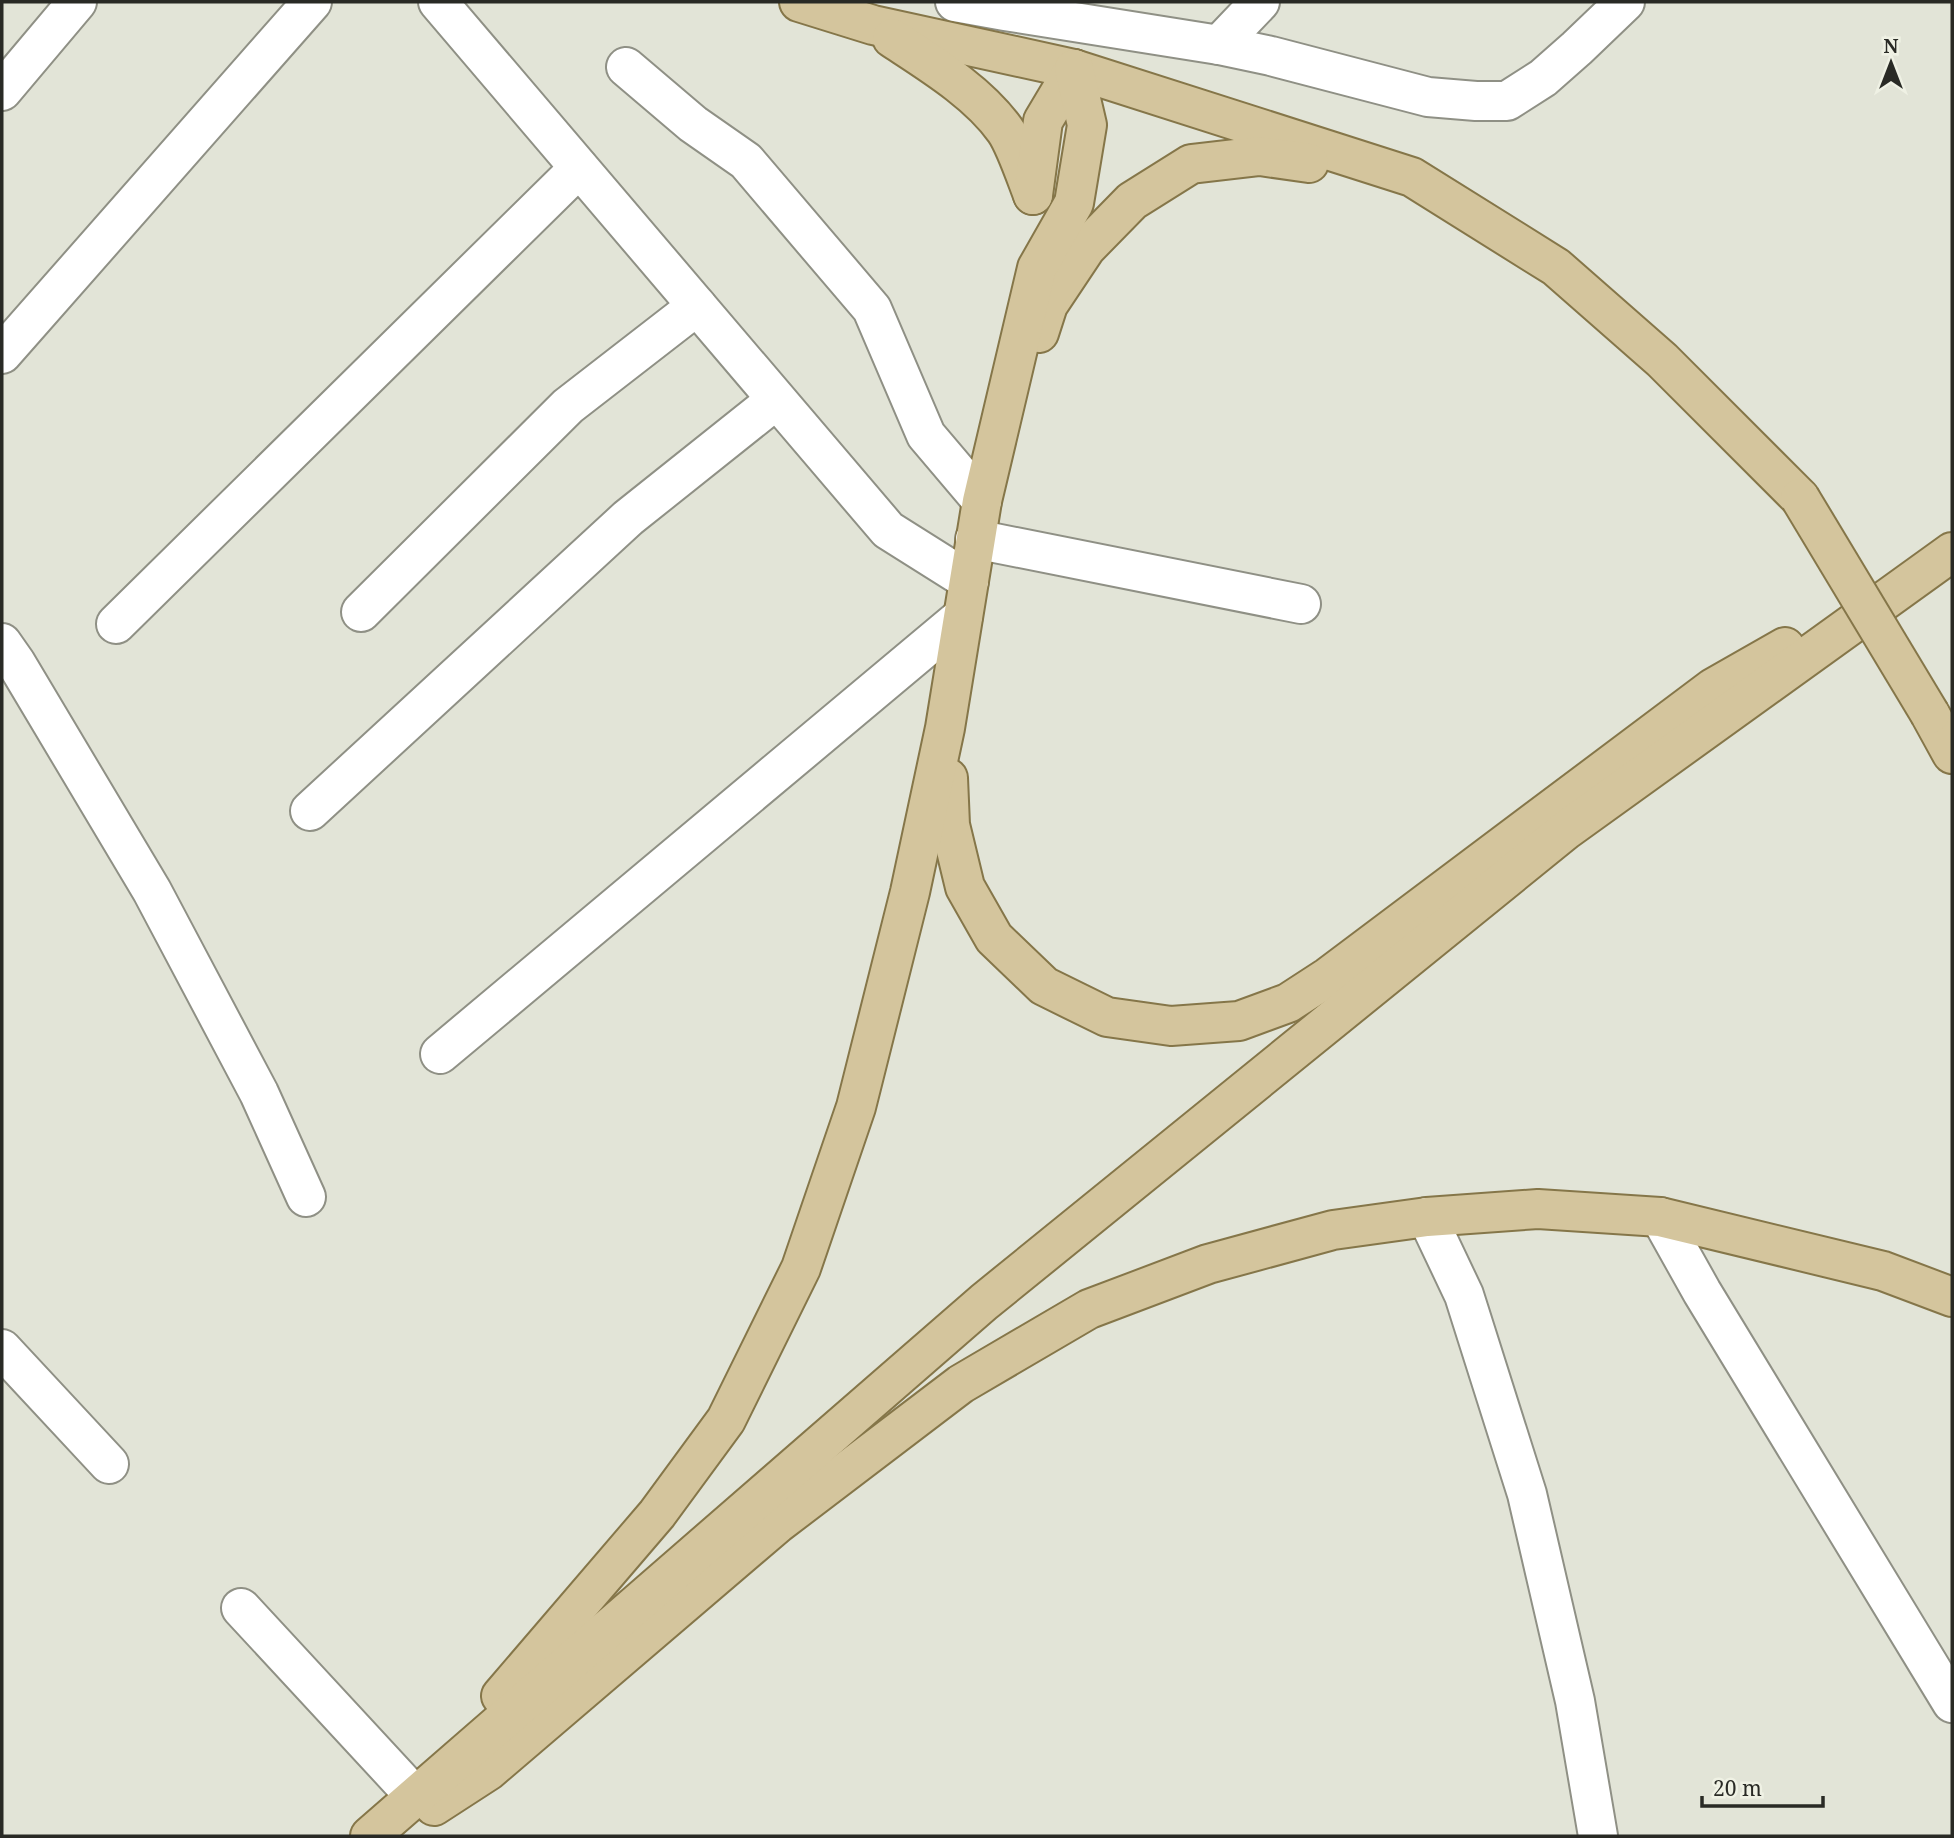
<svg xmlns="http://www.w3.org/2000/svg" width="1954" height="1838" viewBox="0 0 1954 1838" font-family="'Noto Serif',serif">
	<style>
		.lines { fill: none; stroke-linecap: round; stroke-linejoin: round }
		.minor-casing { stroke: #8f9085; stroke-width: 42 }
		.major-casing { stroke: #857649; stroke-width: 42 }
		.minor { stroke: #fff; stroke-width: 38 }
		.major { stroke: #d4c59d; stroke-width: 38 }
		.major-bridge-casing { stroke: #857649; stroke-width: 42; stroke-linecap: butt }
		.major-bridge { stroke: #d4c59d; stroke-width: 38 }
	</style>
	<rect width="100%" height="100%" fill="#e2e4d7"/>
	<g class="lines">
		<g class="minor-casing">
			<g id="minor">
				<polyline points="438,2 888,530 969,581"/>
				<polyline points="955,2 1005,11 1219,45 1271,56 1428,97 1476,101 1507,101 1543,78 1577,48 1625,2"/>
				<polyline points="1219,45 1260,2"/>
				<polyline points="626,67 693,124 746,161 872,309 926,435 982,501"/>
				<polyline points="2,91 77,2"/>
				<polyline points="2,354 312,2"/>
				<polyline points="975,539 1301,604"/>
				<polyline points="361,612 568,406 697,306"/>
				<polyline points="116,624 579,168"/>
				<polyline points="2,643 16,663 152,891 259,1093 306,1197"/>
				<polyline points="310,811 628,518 776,400"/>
				<polyline points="440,1054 963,616"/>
				<polyline points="1427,1217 1464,1295 1527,1494 1575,1701 1598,1836"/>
				<polyline points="1660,1217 1702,1292 1952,1703"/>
				<polyline points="2,1349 109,1464"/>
				<polyline points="241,1608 415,1796"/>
			</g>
		</g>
		<g class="major-casing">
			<g id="major">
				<polyline points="799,2 873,25 1074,69 1412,177 1556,267 1662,360 1800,498"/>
				<path d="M892,38C930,63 978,92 1005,130C1015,144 1026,177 1033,195"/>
				<polyline points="1033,195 1043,121 1074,69"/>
				<polyline points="1039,333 1048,305 1086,248 1132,201 1191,164 1260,156 1309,163"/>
				<polyline points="1930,714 1952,754"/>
				<polyline points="948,778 950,825 965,887 994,938 1044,986 1107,1017 1171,1026 1239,1021 1288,1003 1328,977 1713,688 1785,647"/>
				<polyline points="501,1696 657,1514 726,1420 801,1268 856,1107 910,892 945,728 982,501 1037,268 1074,203 1087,125 1074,69"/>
				<polyline points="434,1806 488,1771 777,1524 961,1384 1089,1309 1208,1264 1333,1230 1427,1217 1538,1209 1660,1217 1883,1271 1952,1297"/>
				<polyline points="370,1836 984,1302 1566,830 1952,552"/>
			</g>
		</g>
		<use href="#minor" class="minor"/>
		<use href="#major" class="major"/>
		<g class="major-bridge-casing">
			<polyline id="major-bridge" points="1800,498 1930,714"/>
		</g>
		<use href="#major-bridge" class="major-bridge"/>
	</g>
	<rect width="1954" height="1838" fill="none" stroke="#292a25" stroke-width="7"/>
	<g transform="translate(1891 63)" stroke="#eff1e4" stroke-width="5" paint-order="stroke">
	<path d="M0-5L12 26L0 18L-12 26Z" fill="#292a25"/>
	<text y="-10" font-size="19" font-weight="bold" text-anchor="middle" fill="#292a25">N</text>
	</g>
	<path d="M1702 1796v10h121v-10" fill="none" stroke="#292a25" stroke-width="3.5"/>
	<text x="1713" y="1796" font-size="21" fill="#292a25" stroke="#eff1e4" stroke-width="5" paint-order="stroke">20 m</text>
</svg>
